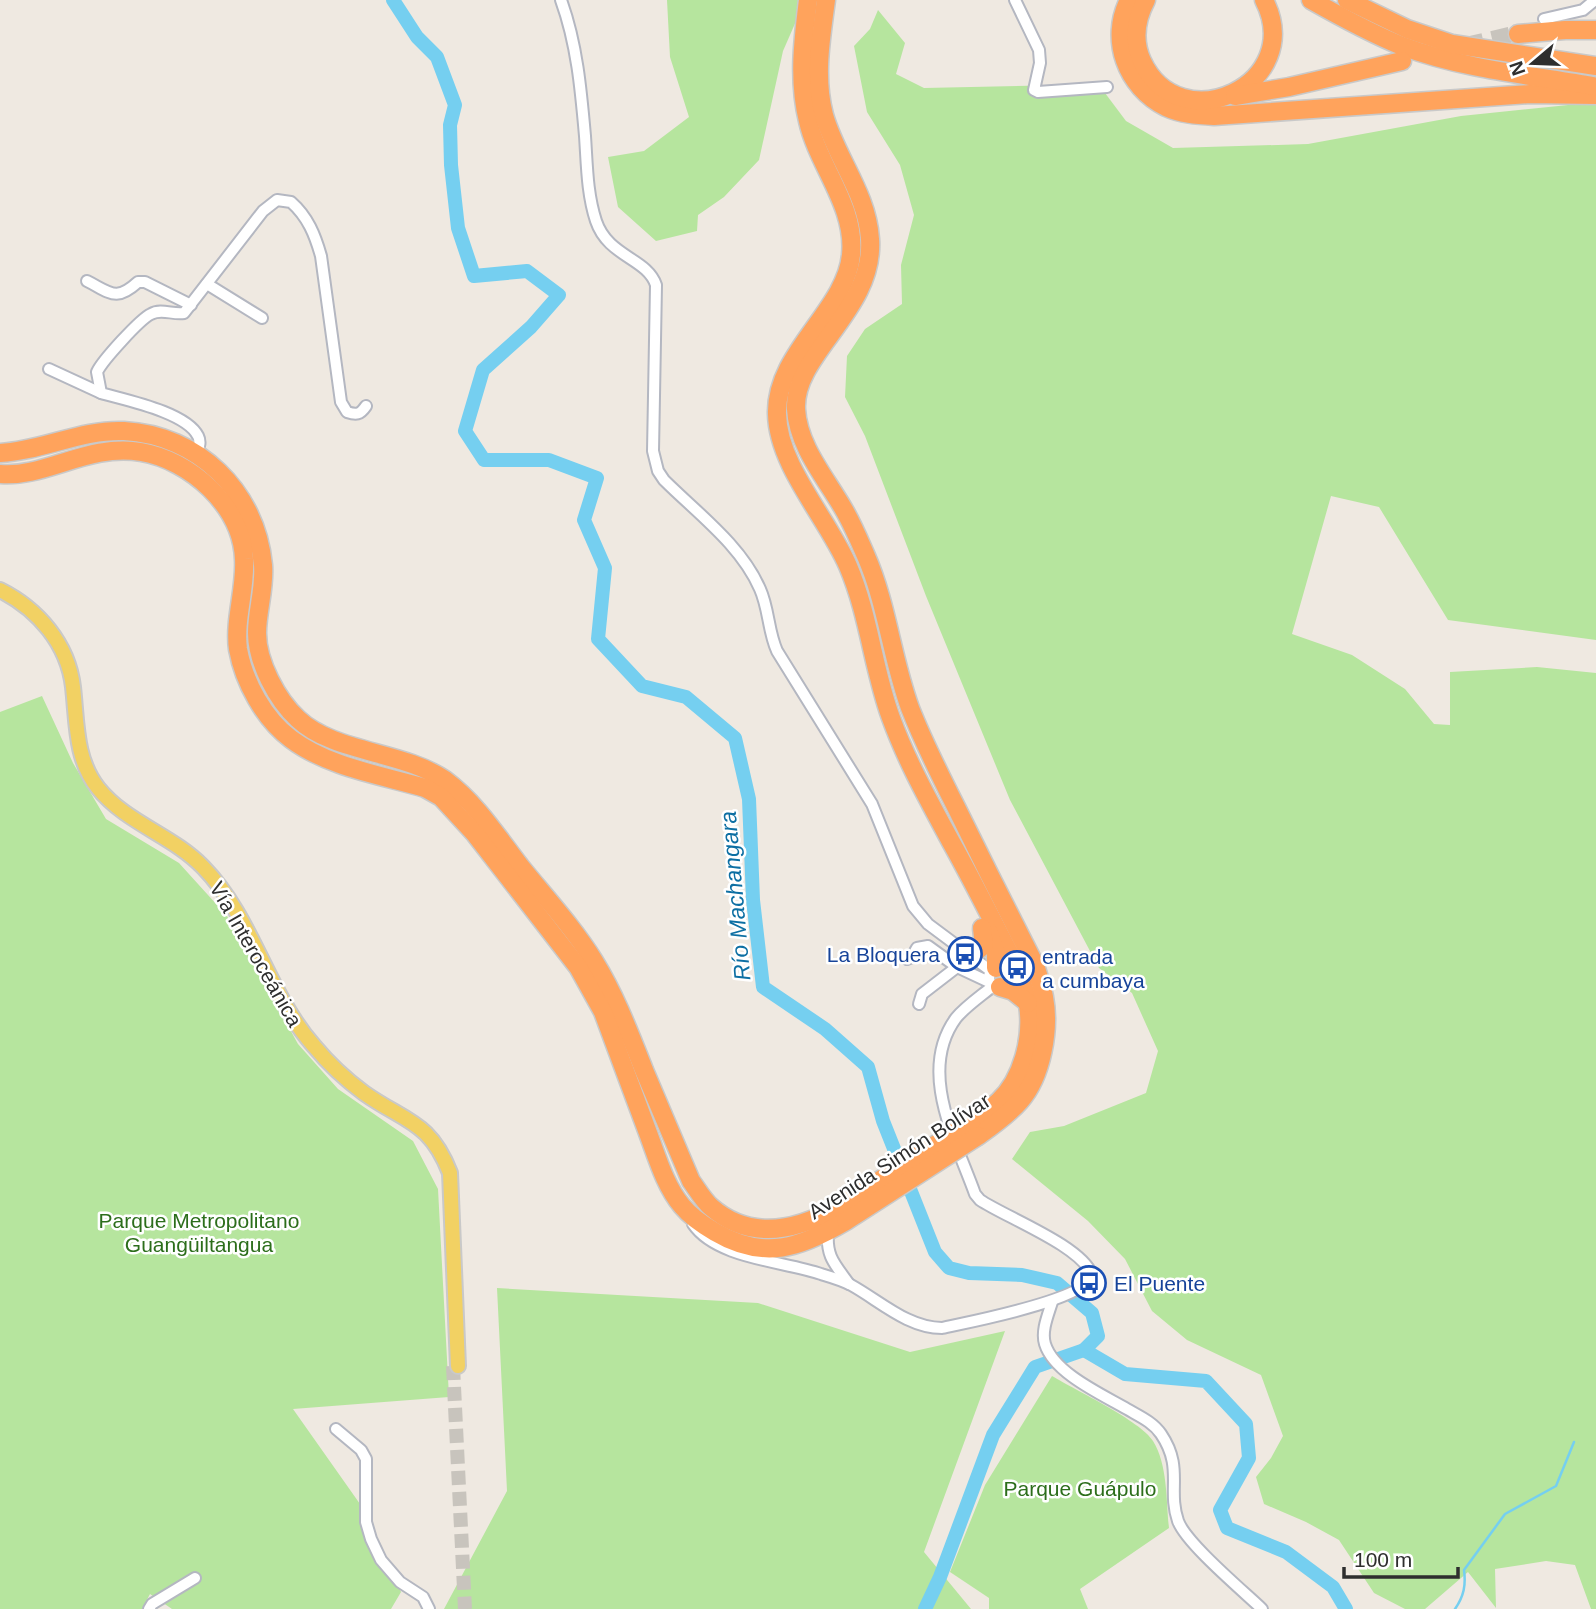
<svg xmlns="http://www.w3.org/2000/svg" width="1596" height="1609" viewBox="0 0 1596 1609" font-family="Helvetica,sans-serif">
	<style>
		.green { fill: #b6e59e }
		.lines { fill: none; stroke-linecap: round; stroke-linejoin: round }
		.stream { stroke: #75cff0; stroke-width: 2.5 }
		.river { stroke: #75cff0; stroke-width: 14 }
		.major-tunnel { stroke: #c8c4bd; stroke-width: 14; stroke-dasharray: 14 7; stroke-linecap: butt }
		.highway-tunnel { stroke: #c8c4bd; stroke-width: 18; stroke-dasharray: 18 9; stroke-linecap: butt }
		.minor-casing { stroke: #b4b7c1; stroke-width: 14 }
		.major-casing { stroke: #c9c9c9; stroke-width: 18 }
		.highway-casing { stroke: #c9c9c9; stroke-width: 21 }
		.minor { stroke: #fff; stroke-width: 10 }
		.major { stroke: #f2d163; stroke-width: 14 }
		.highway { stroke: #ffa35c; stroke-width: 18 }
		.highway-bridge-casing { stroke: #c9c9c9; stroke-width: 21; stroke-linecap: butt }
		.highway-bridge { stroke: #ffa35c; stroke-width: 18 }
		.labels { text-anchor: middle; dominant-baseline: central; stroke-width: 5; stroke-linejoin: round; paint-order: stroke }
		.street-label { font-size: 21px; fill: #2e2e2e; stroke: #fff }
		.transit-label { font-size: 21px; fill: #164399; stroke: #fff; text-anchor: start }
		.park-label { font-size: 21px; fill: #2c6e1b; stroke: #fff }
		.water-label { font-size: 23px; font-style: italic; fill: #0d6fa3; stroke: #fff }
	</style>
	<rect width="100%" height="100%" fill="#efe9e1"/>
	<g class="green">
		<polygon points="667,0 798,0 797,19 783,51 759,160 724,197 698,215 697,231 656,241 618,207 608,157 644,151 689,117 670,57"/>
		<polygon points="878,10 905,43 896,74 924,88 1063,85 1102,89 1126,121 1173,148 1308,144 1461,116 1578,104 1596,105 1596,640 1448,620 1379,507 1331,496 1292,634 1352,655 1405,689 1434,724 1450,725 1450,672 1537,667 1596,673 1596,1609 1591,1609 1575,1565 1546,1561 1495,1569 1496,1608 1468,1572 1425,1609 1405,1609 1374,1593 1339,1540 1306,1522 1264,1504 1256,1477 1271,1458 1283,1436 1261,1375 1187,1340 1152,1311 1125,1259 1088,1221 1012,1159 1030,1132 1064,1126 1146,1093 1158,1051 1132,993 1099,968 1010,800 926,596 865,436 845,397 847,356 865,329 902,304 901,265 914,215 900,165 867,112 854,46 870,29"/>
		<polygon points="42,696 73,763 106,819 179,863 227,916 298,1044 338,1089 413,1141 438,1189 449,1397 293,1409 360,1504 401,1592 391,1609 172,1609 150,1594 142,1609 0,1609 0,712"/>
		<polygon points="497,1288 758,1303 910,1352 1005,1331 924,1552 971,1609 444,1609 507,1491"/>
		<path d="M1052,1376C1075,1390 1141,1421 1153,1441C1168,1465 1166,1501 1169,1528L1080,1589L1088,1609H989V1598L950,1572L985,1485Z"/>
	</g>
	<g class="lines">
		<path class="stream" d="M1455,1609C1464,1596 1466,1585 1464,1570L1505,1514L1556,1486L1574,1442"/>
		<g class="river">
			<polyline points="393,0 417,37 437,57 455,105 450,125 451,165 458,228 474,276 527,271 559,295 531,327 483,370 465,431 484,460 549,460 597,478 584,520 605,568 598,639 642,686 686,697 735,738 749,799 753,900 763,987 825,1029 868,1067 883,1121 935,1252 949,1268 969,1273 1022,1275 1057,1283 1092,1313 1098,1336 1084,1350 1125,1374 1206,1381 1246,1424 1249,1458 1220,1510 1227,1528 1286,1552 1333,1587 1346,1609"/>
			<polyline points="925,1609 940,1577 993,1435 1035,1367 1084,1350"/>
		</g>
		<polyline class="major-tunnel" points="453,1366 465,1609"/>
		<polyline class="highway-tunnel" points="1466,46 1518,34"/>
		<g class="minor-casing">
			<g id="minor">
				<path d="M561,0C577,44 581,90 585,136C587,165 587,194 596,221C608,257 647,258 656,285L653,451L658,471L664,480C697,513 741,545 760,589C769,609 768,631 777,651L872,804L913,906L928,924L991,971"/>
				<polyline points="1015,0 1039,50 1040,63 1034,90 1038,92 1107,87"/>
				<polyline points="1544,19 1583,10 1595,0"/>
				<path d="M87,281C111,293 116,302 138,282H145L191,305"/>
				<polyline points="207,284 262,318"/>
				<polyline points="49,369 101,393"/>
				<path d="M197,453C199,447 201,442 198,436C186,412 125,400 101,393L97,372C102,361 140,319 151,314C161,308 173,315 184,313L263,211L277,200L291,202C308,217 315,235 321,256L341,402L347,412C356,415 360,415 366,406"/>
				<polyline points="907,959 912,957 917,948 928,946 957,967"/>
				<circle cx="998" cy="978" r="9"/>
				<polyline points="919,1004 922,994 957,967 989,982"/>
				<path d="M693,1224C717,1259 784,1261 821,1274C831,1277 842,1280 851,1285C880,1301 908,1328 942,1328C968,1322 1087,1300 1092,1275C1082,1246 1005,1217 980,1200L975,1194C956,1141 917,1071 956,1018C966,1006 981,996 993,986"/>
				<path d="M828,1232C826,1257 835,1264 849,1284"/>
				<path d="M1052,1302C1048,1315 1041,1331 1045,1344C1054,1373 1101,1394 1127,1409C1139,1416 1153,1422 1161,1434C1184,1468 1167,1489 1178,1521C1186,1543 1242,1590 1262,1609"/>
				<polyline points="336,1429 361,1450 366,1459 366,1522 371,1539 381,1560 400,1582 423,1597 429,1609"/>
				<polyline points="149,1609 152,1604 195,1578"/>
			</g>
		</g>
		<g class="major-casing">
			<path id="major" d="M0,590C38,609 68,644 73,687C77,722 75,759 98,788C126,823 172,835 203,867C253,918 267,993 314,1046C329,1064 345,1079 364,1093C405,1122 430,1121 450,1173L458,1366"/>
		</g>
		<g class="highway-casing">
			<g id="highway">
				<path d="M808,0C803,40 798,81 808,121C818,166 856,206 851,255C846,310 775,353 777,414C778,466 828,519 848,566C869,615 873,669 891,718C907,762 929,801 951,842C974,883 995,926 1017,968C1021,980 1026,992 1028,1005C1033,1037 1023,1079 998,1102C990,1109 980,1115 971,1122"/>
				<path d="M826,0C821,38 814,77 824,115C836,158 867,193 870,239C875,310 793,354 796,409C798,446 825,477 843,508C852,523 859,540 866,556C887,604 892,659 910,708C924,744 942,779 959,813C984,864 1009,914 1035,965C1038,975 1042,986 1044,997C1050,1029 1042,1076 1020,1101C1008,1115 992,1126 978,1136"/>
				<path d="M1129,0C1109,39 1126,87 1166,107C1181,114 1197,115 1214,116L1530,94L1596,95"/>
				<path d="M1146,0C1136,19 1133,41 1142,61C1180,143 1307,84 1264,0"/>
				<path d="M1311,0C1341,17 1370,33 1402,46C1463,69 1529,75 1593,86"/>
				<polyline points="1347,0 1407,29 1452,44 1596,66"/>
				<polyline points="1518,34 1565,30 1596,30"/>
				<polyline points="1235,96 1289,87 1402,61"/>
				<path d="M0,453C42,451 82,429 124,431C198,435 256,491 263,565C265,588 257,611 257,633C257,662 277,700 298,719C334,753 403,751 445,780C476,803 497,836 520,866C545,897 573,927 594,961C615,995 629,1032 644,1070C660,1107 675,1144 691,1181C697,1189 703,1200 711,1207C750,1241 796,1231 838,1207"/>
				<path d="M0,474C46,478 88,443 141,452C190,460 242,506 244,559C246,588 234,620 238,649C244,682 264,719 291,739C328,767 381,775 425,788L441,797L475,834L578,967L603,1012C618,1052 633,1093 648,1133C657,1157 665,1186 682,1206C691,1217 703,1225 715,1232C764,1261 800,1248 846,1221"/>
				<polyline points="988,931 996,953 996,968"/>
				<polyline points="969,957 984,945 982,928"/>
				<polyline points="1000,987 1013,991 1028,1003"/>
			</g>
		</g>
		<use href="#minor" class="minor"/>
		<use href="#major" class="major"/>
		<use href="#highway" class="highway"/>
		<g class="highway-bridge-casing">
			<g id="highway-bridge">
				<polyline points="838,1207 971,1122"/>
				<polyline points="846,1221 978,1136"/>
			</g>
		</g>
		<use href="#highway-bridge" class="highway-bridge"/>
	</g>
	<defs>
		<g id="bus-ring" transform="scale(1.75)"><circle r="9.5" fill="#fff" stroke="#1a4fb4" stroke-width="1.5"/><path d="M-5-6H5V4H4V6H2V4H-2V6H-4V4H-5ZM-3.5-4V0h7V-4ZM-3.5 1.2v1.5H-2V1.2ZM2 1.2v1.5H3.5V1.2Z" fill="#1a4fb4"/></g>
	</defs>
	<g fill-rule="evenodd">
		<use href="#bus-ring" x="965" y="954"/>
		<use href="#bus-ring" x="1017" y="968"/>
		<use href="#bus-ring" x="1089" y="1283"/>
	</g>
	<g class="labels">
		<g class="street-label">
			<text transform="translate(256 954) rotate(60)">Vía Interoceánica</text>
			<text transform="translate(899 1156) rotate(-33)">Avenida Simón Bolívar</text>
		</g>
		<g class="transit-label">
			<text x="940" y="954" text-anchor="end">La Bloquera</text>
			<text x="1042" y="956">entrada<tspan x="1042" dy="24">a cumbaya</tspan></text>
			<text x="1114" y="1283">El Puente</text>
		</g>
		<g class="park-label">
			<text x="199" y="1220">Parque Metropolitano<tspan x="199" dy="24">Guangüiltangua</tspan></text>
			<text x="1080" y="1488">Parque Guápulo</text>
		</g>
		<g class="water-label">
			<text transform="translate(735 896) rotate(-95)">Río Machangara</text>
		</g>
	</g>
	<g transform="translate(1533 63) rotate(251)" stroke="#ffffff" stroke-width="5" paint-order="stroke">
	<path d="M0-5L12 26L0 18L-12 26Z" fill="#2e2e2e"/>
	<text y="-10" font-size="19" font-weight="bold" text-anchor="middle" fill="#2e2e2e">N</text>
	</g>
	<path d="M1344 1567v10h114v-10" fill="none" stroke="#2e2e2e" stroke-width="3.5"/>
	<text x="1354" y="1567" font-size="21" fill="#2e2e2e" stroke="#ffffff" stroke-width="5" paint-order="stroke">100 m</text>
</svg>
